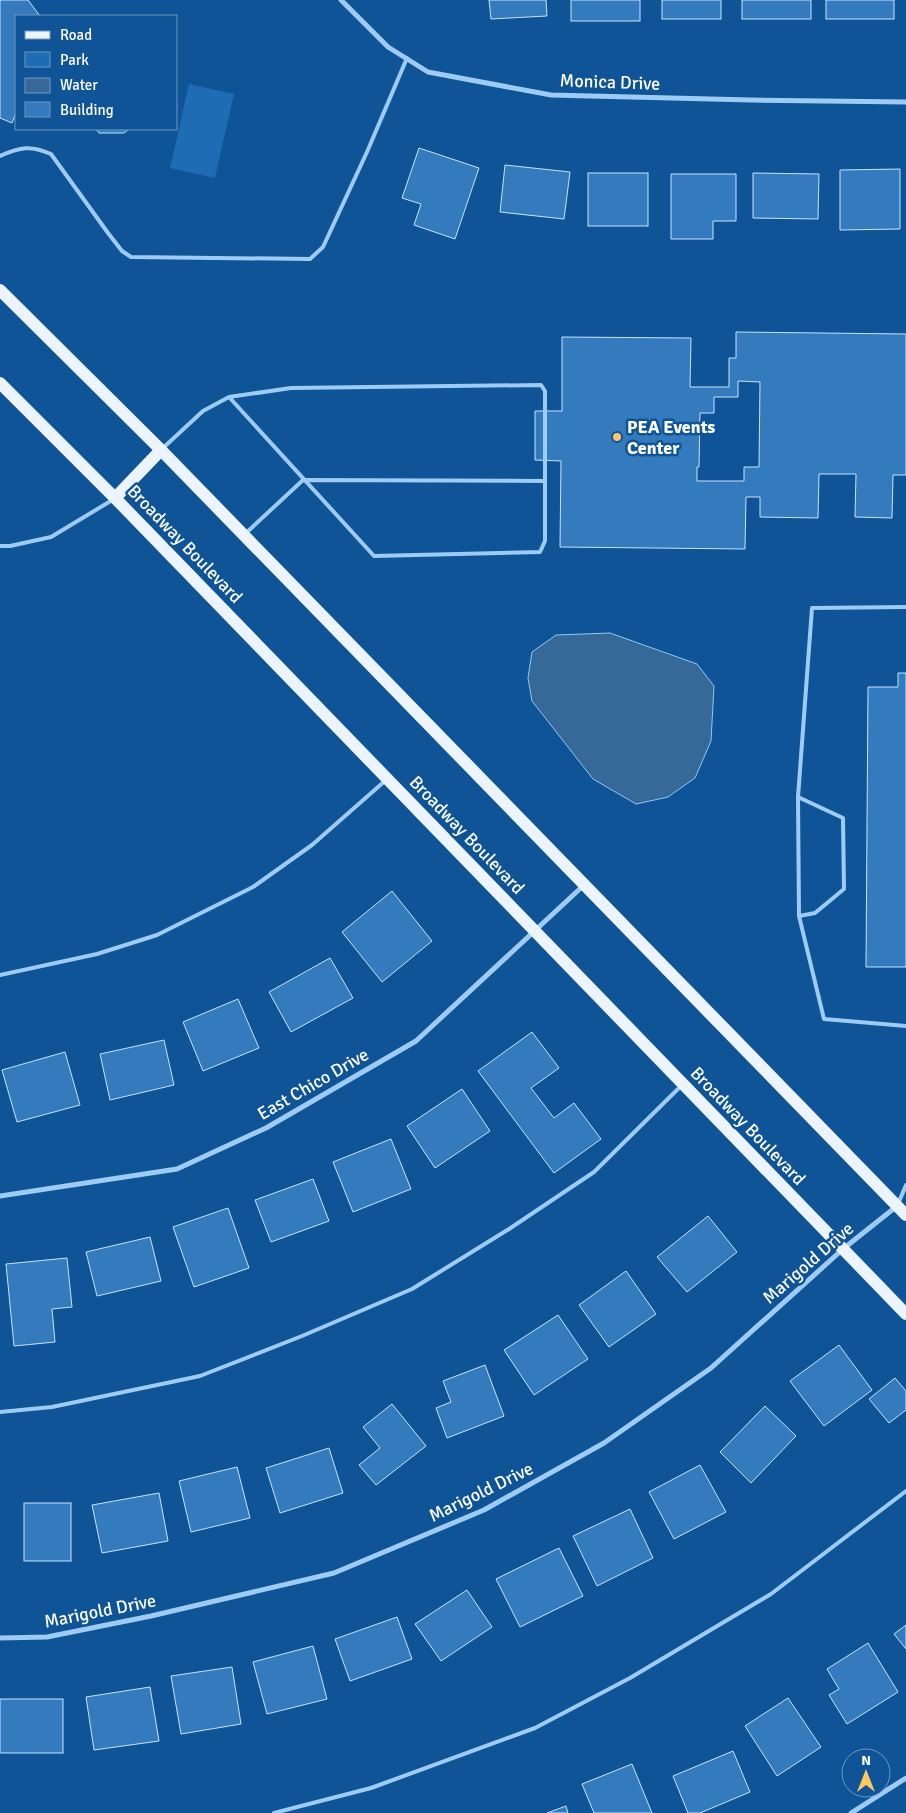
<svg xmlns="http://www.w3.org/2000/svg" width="906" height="1813" viewBox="0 0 906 1813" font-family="Signika,sans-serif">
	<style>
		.green { fill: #1e6cb4 }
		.water { fill: #366898; stroke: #90c7f8 }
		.building { fill: #347bbd; stroke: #c6e4fe; fill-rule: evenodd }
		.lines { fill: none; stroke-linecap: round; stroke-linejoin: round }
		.service { stroke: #9ecbf4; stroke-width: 4 }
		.minor { stroke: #9ecbf4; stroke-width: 5 }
		.primary { stroke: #ebf4ff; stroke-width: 12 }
		.poi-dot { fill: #ffc661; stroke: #0f5496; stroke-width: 2 }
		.labels { text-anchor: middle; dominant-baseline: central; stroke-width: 5; stroke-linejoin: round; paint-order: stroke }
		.street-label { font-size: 18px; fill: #fff; stroke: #0f5496 }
		.poi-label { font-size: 18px; font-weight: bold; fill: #fff; stroke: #0f5496; text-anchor: start }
	</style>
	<rect width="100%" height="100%" fill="#0f5496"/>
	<polygon class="green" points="189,84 234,94 215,178 170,168"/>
	<polygon class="water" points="610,633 697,664 714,686 711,741 695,778 668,797 636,804 593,779 532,701 528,678 532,652 556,635"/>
	<g class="building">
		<polygon points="0,0 28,0 40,16 16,16 16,113 12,123 0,118"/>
		<polygon points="489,0 546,0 547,16 491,19"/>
		<rect x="571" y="0" width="69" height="21"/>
		<rect x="662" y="0" width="59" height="19"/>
		<rect x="742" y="0" width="69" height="19"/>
		<rect x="826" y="0" width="68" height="19"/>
		<polygon points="96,129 129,129 124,133 99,133"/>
		<polygon points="419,148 479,168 455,239 414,225 421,204 402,198"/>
		<polygon points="505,165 570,172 564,219 500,212"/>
		<polygon points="900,169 900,229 840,230 840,170"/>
		<rect x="588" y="173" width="60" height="53"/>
		<polygon points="753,173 819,174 818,219 753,218"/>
		<polygon points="671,174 736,174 736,221 713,221 713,239 671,239"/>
		<path d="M736,332L906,334V475H893L892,518L855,517L856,474H819L818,518L760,517V497H746L745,549L560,547L561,461L535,460V411H562V337L691,338L690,387H729V358H736ZM738,381L760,382L759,467H744V481H697V467H699L700,413H714V397H738Z"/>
		<polygon points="898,673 906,673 906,967 866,967 868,687 898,687"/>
		<polygon points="392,891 432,941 382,982 342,932"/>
		<polygon points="330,958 353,998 291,1032 269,992"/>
		<polygon points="238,999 259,1048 203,1071 183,1022"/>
		<polygon points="532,1032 559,1068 531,1088 554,1118 574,1103 601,1139 554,1173 478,1071"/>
		<polygon points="164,1040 174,1085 110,1100 100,1054"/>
		<polygon points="65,1052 80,1105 17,1122 2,1070"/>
		<polygon points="462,1089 490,1131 435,1168 407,1126"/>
		<polygon points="391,1139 411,1189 353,1212 333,1162"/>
		<polygon points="313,1179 329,1221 271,1242 255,1200"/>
		<polygon points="228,1208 249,1268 194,1287 173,1227"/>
		<polygon points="708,1216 737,1252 687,1292 657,1257"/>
		<polygon points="150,1237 161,1281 97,1296 86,1252"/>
		<polygon points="67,1258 72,1307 52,1309 55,1342 14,1346 6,1264"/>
		<polygon points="626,1271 656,1314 609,1347 579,1305"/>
		<polygon points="558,1315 588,1359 534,1395 504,1350"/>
		<polygon points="839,1345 872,1390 824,1426 790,1381"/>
		<polygon points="485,1365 504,1416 447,1438 436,1408 451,1402 443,1381"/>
		<polygon points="895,1378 906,1391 906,1410 889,1423 869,1399"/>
		<polygon points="392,1404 426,1446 376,1485 359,1465 380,1448 363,1427"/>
		<polygon points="765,1406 796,1436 751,1483 720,1452"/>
		<polygon points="329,1448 343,1493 280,1513 266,1468"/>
		<polygon points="700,1465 726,1512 674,1539 649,1492"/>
		<polygon points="237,1467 250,1518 191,1532 179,1481"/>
		<polygon points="159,1493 168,1541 102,1553 92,1505"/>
		<rect x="24" y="1503" width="47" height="58"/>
		<polygon points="630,1509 653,1558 597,1586 573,1536"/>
		<polygon points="559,1548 583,1596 520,1627 496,1579"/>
		<polygon points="467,1590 492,1627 441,1661 415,1624"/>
		<polygon points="397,1617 412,1659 350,1681 335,1639"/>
		<polygon points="906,1625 906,1649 894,1634"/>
		<polygon points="868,1643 898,1692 847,1724 829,1695 839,1689 827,1669"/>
		<polygon points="313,1646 327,1699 267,1714 253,1662"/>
		<polygon points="232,1667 241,1724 181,1734 171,1676"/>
		<polygon points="150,1687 159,1741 94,1750 86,1697"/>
		<polygon points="788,1698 821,1747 777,1776 745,1726"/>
		<rect x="0" y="1699" width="63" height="54"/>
		<polygon points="733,1751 750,1792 700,1813 688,1813 673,1776"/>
		<polygon points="632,1764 652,1813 594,1813 582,1784"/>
		<polygon points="566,1806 568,1813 547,1813"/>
	</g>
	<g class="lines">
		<g class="service">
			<path d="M0,156C20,147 31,145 51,154L108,233L122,251L131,257L310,259L323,247L367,152L407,58"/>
			<polyline points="163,448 203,411 229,397 291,388 541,385 545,391 545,541 540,552 374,556 229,397"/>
			<polyline points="246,533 303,480 545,481"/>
			<polyline points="0,546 10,546 51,537 114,499"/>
			<polyline points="798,797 843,818 844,889 815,913 799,916 798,797 812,608 906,607"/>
			<polyline points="799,916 824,1019 906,1026"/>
			<polyline points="0,975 97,954 157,935 253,887 312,845 386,780"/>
			<polyline points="898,1204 906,1185"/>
			<polyline points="0,1412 52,1407 200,1376 302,1336 412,1289 509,1229 594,1172 682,1085"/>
			<polyline points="274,1813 371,1788 535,1728 630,1678 771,1594 906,1491"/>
		</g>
		<g class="minor">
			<polyline points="341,0 388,47 428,72 551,95 751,100 906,102"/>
			<polyline points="0,1196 177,1169 266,1128 416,1041 584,885"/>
			<polyline points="0,1638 47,1637 151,1616 334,1573 484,1510 604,1443 711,1368 843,1249 897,1206"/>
			<polyline points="851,1813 906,1778"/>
		</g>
		<g class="primary">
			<polyline points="0,290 161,450 906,1215"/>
			<polyline points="0,383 115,498 906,1314"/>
			<polyline points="115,498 161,450"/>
		</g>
	</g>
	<circle class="poi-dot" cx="617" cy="437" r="5"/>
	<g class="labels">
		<g class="street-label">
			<text transform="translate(610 82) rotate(2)">Monica Drive</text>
			<text transform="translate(185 544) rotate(46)">Broadway Boulevard</text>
			<text transform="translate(467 835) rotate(46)">Broadway Boulevard</text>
			<text transform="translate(313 1084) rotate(-30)">East Chico Drive</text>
			<text transform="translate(748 1126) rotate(46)">Broadway Boulevard</text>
			<text transform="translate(808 1263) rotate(-41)">Marigold Drive</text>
			<text transform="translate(481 1492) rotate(-26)">Marigold Drive</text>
			<text transform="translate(100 1611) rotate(-11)">Marigold Drive</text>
		</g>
		<g class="poi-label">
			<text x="627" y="427">PEA Events<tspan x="627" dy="21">Center</tspan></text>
		</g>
	</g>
	<rect x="15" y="15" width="162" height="115" fill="#0f5496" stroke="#6f98c0"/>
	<rect x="25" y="31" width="25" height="8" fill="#ebf4ff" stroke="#6f98c0"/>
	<text x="60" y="40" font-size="15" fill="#ffffff">Road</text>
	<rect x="25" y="52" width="25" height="15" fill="#1e6cb4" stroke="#6f98c0"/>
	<text x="60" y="65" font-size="15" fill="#ffffff">Park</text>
	<rect x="25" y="78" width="25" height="15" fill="#366898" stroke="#6f98c0"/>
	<text x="60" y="90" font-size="15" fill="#ffffff">Water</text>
	<rect x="25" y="102" width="25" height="15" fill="#347bbd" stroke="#6f98c0"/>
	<text x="60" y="115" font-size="15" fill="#ffffff">Building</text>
	<g transform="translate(866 1773)"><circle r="24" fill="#0f5496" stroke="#6f98c0"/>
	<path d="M0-4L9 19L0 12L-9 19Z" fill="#ffc661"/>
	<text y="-8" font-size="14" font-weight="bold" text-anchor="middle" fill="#ffffff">N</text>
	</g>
</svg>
